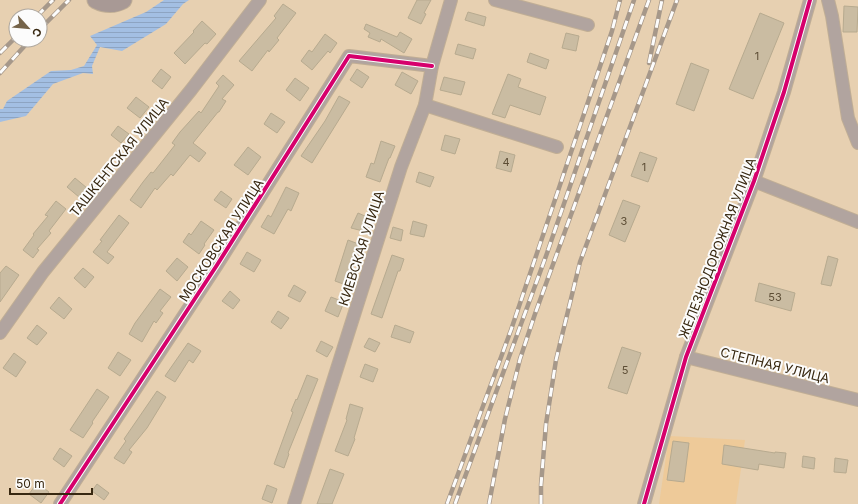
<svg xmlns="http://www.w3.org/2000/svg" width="858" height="504" viewBox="0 0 858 504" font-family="Inter,sans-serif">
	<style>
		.built { fill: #eeca99 }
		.water { fill: url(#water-rules) }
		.building { fill: #cabca2; stroke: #b7aa8f }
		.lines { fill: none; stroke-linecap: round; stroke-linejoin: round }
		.street-casing { stroke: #c0ae95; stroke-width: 14 }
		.secondary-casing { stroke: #c0ae95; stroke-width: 19 }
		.street { stroke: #b1a49f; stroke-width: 12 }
		.secondary { stroke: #a89995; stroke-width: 17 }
		.rail-casing { stroke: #a6988a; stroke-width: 4.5 }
		.rail { stroke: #fcfcfc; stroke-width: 3; stroke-dasharray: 9; stroke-linecap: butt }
		.cycleway-casing { stroke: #fcfcfc; stroke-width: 6 }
		.cycleway { stroke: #d6006c; stroke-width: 4 }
		.labels { text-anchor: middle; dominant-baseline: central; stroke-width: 4; stroke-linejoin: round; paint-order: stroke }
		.number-label { font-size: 11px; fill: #5c4d35 }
		.street-label { font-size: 13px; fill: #382811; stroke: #fcfcfc }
	</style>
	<defs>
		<pattern id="water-rules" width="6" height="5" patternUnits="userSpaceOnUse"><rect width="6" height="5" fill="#a3bfe3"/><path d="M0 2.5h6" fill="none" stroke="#8da4c2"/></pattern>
	</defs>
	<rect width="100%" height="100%" fill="#e7d0b1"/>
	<polygon class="built" points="669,436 745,440 736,504 659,504"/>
	<polygon class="water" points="164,0 189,0 183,4 166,24 122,51 100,47 92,66 93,74 83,73 53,84 26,116 0,122 0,109 3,109 7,101 51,71 71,70 84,66 97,45 90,36 146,12"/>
	<g class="building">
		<polygon points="417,0 431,0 424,13 426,14 421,24 408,18"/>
		<polygon points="283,4 296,13 277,38 279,40 269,52 268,50 252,71 239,61 276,18 274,16"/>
		<polygon points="844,6 858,7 857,32 843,32"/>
		<polygon points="468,12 486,17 484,26 465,20"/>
		<polygon points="760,13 784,23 753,99 729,89"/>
		<polygon points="202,21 216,34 207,44 205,43 185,64 174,53 194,32 193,31"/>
		<polygon points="366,24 397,37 400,32 412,39 404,53 381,39 380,42 368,37 370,33 364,29"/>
		<polygon points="566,33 579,36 576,51 562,48"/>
		<polygon points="325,34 337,43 330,53 328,51 312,70 301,61 309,50 312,52"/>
		<polygon points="458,44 476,49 473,59 455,54"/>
		<polygon points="530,53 549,60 546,69 527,62"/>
		<polygon points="691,63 709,70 694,111 676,104"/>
		<polygon points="161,69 171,77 162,89 152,81"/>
		<polygon points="357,69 369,77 362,88 350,80"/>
		<polygon points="402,72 418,81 411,94 395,85"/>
		<polygon points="508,74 521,79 518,87 546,97 540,115 510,105 505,118 492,114"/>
		<polygon points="223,75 234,85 222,99 226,101 219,112 218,112 193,143 206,153 199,162 190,155 173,176 171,174 157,190 155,188 141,208 130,200 143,182 151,172 153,173 175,145 172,143 180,132 199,111 201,113 219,86 216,83"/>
		<polygon points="444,77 465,82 461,95 440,90"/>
		<polygon points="295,78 309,88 300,101 286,90"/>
		<polygon points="339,96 350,102 312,163 301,156 325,121"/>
		<polygon points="136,97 149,107 140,118 127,108"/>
		<polygon points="271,113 285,122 277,133 264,124"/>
		<polygon points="118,126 129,134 121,143 111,135"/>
		<polygon points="445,135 460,139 455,154 441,150"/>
		<polygon points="381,141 395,146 390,158 389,158 380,182 366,177 371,163 374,164"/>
		<polygon points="248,147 261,157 248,175 234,165"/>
		<polygon points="500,151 515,155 511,172 496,168"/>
		<polygon points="640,152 657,158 648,182 631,176"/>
		<polygon points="419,172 434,177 430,187 416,182"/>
		<polygon points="75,178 87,188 79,197 67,187"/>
		<polygon points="286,187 299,193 291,211 288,209 274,234 261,227 268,215 271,217"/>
		<polygon points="221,191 232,199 226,208 214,200"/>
		<polygon points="623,200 640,206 625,242 609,235"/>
		<polygon points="56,201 66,209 49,231 51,233 37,249 39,250 33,258 23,250 34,235 33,234 48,216 45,215"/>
		<polygon points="358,213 372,219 367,232 351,228"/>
		<polygon points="119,215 129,223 107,252 114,257 108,264 93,252 102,241 100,240"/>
		<polygon points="201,221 214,230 204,244 205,245 199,254 183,242 189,233 191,235"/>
		<polygon points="413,221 427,225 424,237 410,234"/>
		<polygon points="393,227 403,230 401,241 390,238"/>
		<polygon points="348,240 361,245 360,247 361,247 346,285 335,281"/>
		<polygon points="247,252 261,260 254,272 240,264"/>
		<polygon points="392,255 404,259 400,271 398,271 382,318 371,314"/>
		<polygon points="828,256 838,259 831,286 821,284"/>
		<polygon points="177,258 188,267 177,281 166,271"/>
		<polygon points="6,266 19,275 0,302 0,273"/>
		<polygon points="83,268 94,277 85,288 74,278"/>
		<polygon points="759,283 795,293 791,311 755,301"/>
		<polygon points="294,285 306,292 300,302 288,296"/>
		<polygon points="160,289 171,297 160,311 163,313 156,323 154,321 142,342 129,334 135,323"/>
		<polygon points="230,291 240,300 233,309 222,301"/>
		<polygon points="59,297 72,309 64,319 50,308"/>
		<polygon points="331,297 344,302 338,317 325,311"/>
		<polygon points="278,311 289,318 281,329 271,322"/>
		<polygon points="37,325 47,333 37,345 27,338"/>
		<polygon points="395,325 414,332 410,343 391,337"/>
		<polygon points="369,338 380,343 375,352 364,347"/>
		<polygon points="321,341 333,347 327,357 316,351"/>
		<polygon points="188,343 201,351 193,363 189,360 175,382 165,376"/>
		<polygon points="622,347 641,353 627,394 608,388"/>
		<polygon points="118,352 131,360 120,376 108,368"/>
		<polygon points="14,353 26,362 16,377 3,368"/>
		<polygon points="365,364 378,369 373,382 360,377"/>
		<polygon points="307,375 318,379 288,453 289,454 284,468 274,464 293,412 291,411 296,399 297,400"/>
		<polygon points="97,389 109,397 92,422 93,423 83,438 70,430"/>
		<polygon points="157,391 166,397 147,428 129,450 132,452 124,464 114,458 126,441 124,439"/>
		<polygon points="350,404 363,408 354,438 355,439 348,456 335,451 347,420 346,419"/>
		<polygon points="673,441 689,443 684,482 667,480"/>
		<polygon points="724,445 775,453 775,452 786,453 784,468 759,464 758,470 722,464"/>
		<polygon points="60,448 72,456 64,467 53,459"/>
		<polygon points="803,456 815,458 814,469 802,467"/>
		<polygon points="835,458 848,460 846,473 834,472"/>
		<polygon points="330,469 344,474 332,504 317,504"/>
		<polygon points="37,483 49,492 41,503 29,494"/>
		<polygon points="97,484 109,493 104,500 92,491"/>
		<polygon points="267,485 277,489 272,503 262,499"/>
	</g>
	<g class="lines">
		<g class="street-casing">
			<g id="street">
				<polyline points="495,0 588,25"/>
				<polyline points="828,0 832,16 848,118 858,143"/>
				<polyline points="425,105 557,147"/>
				<polyline points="754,181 858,222"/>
				<polyline points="0,333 43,272 191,90 260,0"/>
				<polyline points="686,357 858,400"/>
				<polyline points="60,504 217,265 349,56 432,66"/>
				<polyline points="294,504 401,167 425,105 432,66 451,0"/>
				<polyline points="644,504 686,357 754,181 784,92 810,0"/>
			</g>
		</g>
		<g class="secondary-casing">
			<path id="secondary" d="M96,0C106,5 114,5 123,0"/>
		</g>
		<use href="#street" class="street"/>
		<use href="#secondary" class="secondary"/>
		<g class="rail-casing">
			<g id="rail">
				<polyline points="37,16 53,0"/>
				<polyline points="40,29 69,0"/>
				<polyline points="0,53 16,37"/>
				<polyline points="649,63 662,0"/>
				<polyline points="0,73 30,40"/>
				<polyline points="447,504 511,330 612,31 620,0"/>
				<polyline points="455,504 546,256 634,0"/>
				<polyline points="489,504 505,419 520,359 535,314 649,0"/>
				<polyline points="541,504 541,485 546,424 556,360 580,262 677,0"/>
			</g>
		</g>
		<use href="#rail" class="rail"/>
		<g class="cycleway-casing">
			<g id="cycleway">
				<polyline points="60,504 217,265 349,56 432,66"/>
				<polyline points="644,504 686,357 754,181 784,92 810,0"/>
			</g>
		</g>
		<use href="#cycleway" class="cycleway"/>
	</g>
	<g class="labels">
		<g class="number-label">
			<text x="757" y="56">1</text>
			<text x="506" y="162">4</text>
			<text x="644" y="167">1</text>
			<text x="624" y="221">3</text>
			<text x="775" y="297">53</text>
			<text x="625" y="370">5</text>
		</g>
		<g class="street-label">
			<text transform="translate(119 157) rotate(-51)">ТАШКЕНТСКАЯ УЛИЦА</text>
			<text transform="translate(221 240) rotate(-57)">МОСКОВСКАЯ УЛИЦА</text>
			<text transform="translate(361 248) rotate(-72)">КИЕВСКАЯ УЛИЦА</text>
			<text transform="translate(717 248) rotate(-69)">ЖЕЛЕЗНОДОРОЖНАЯ УЛИЦА</text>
			<text transform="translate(775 365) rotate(14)">СТЕПНАЯ УЛИЦА</text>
		</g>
	</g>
	<g transform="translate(28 28) rotate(117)"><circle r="19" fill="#fcfcfc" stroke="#aea79e"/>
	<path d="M0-3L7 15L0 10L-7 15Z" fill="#756349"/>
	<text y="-6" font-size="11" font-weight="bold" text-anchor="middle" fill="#382811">С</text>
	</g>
	<path d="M10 488v6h82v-6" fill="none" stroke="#382811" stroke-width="2"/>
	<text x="16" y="488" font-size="12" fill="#382811" stroke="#fcfcfc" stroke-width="3" paint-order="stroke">50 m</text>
</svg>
